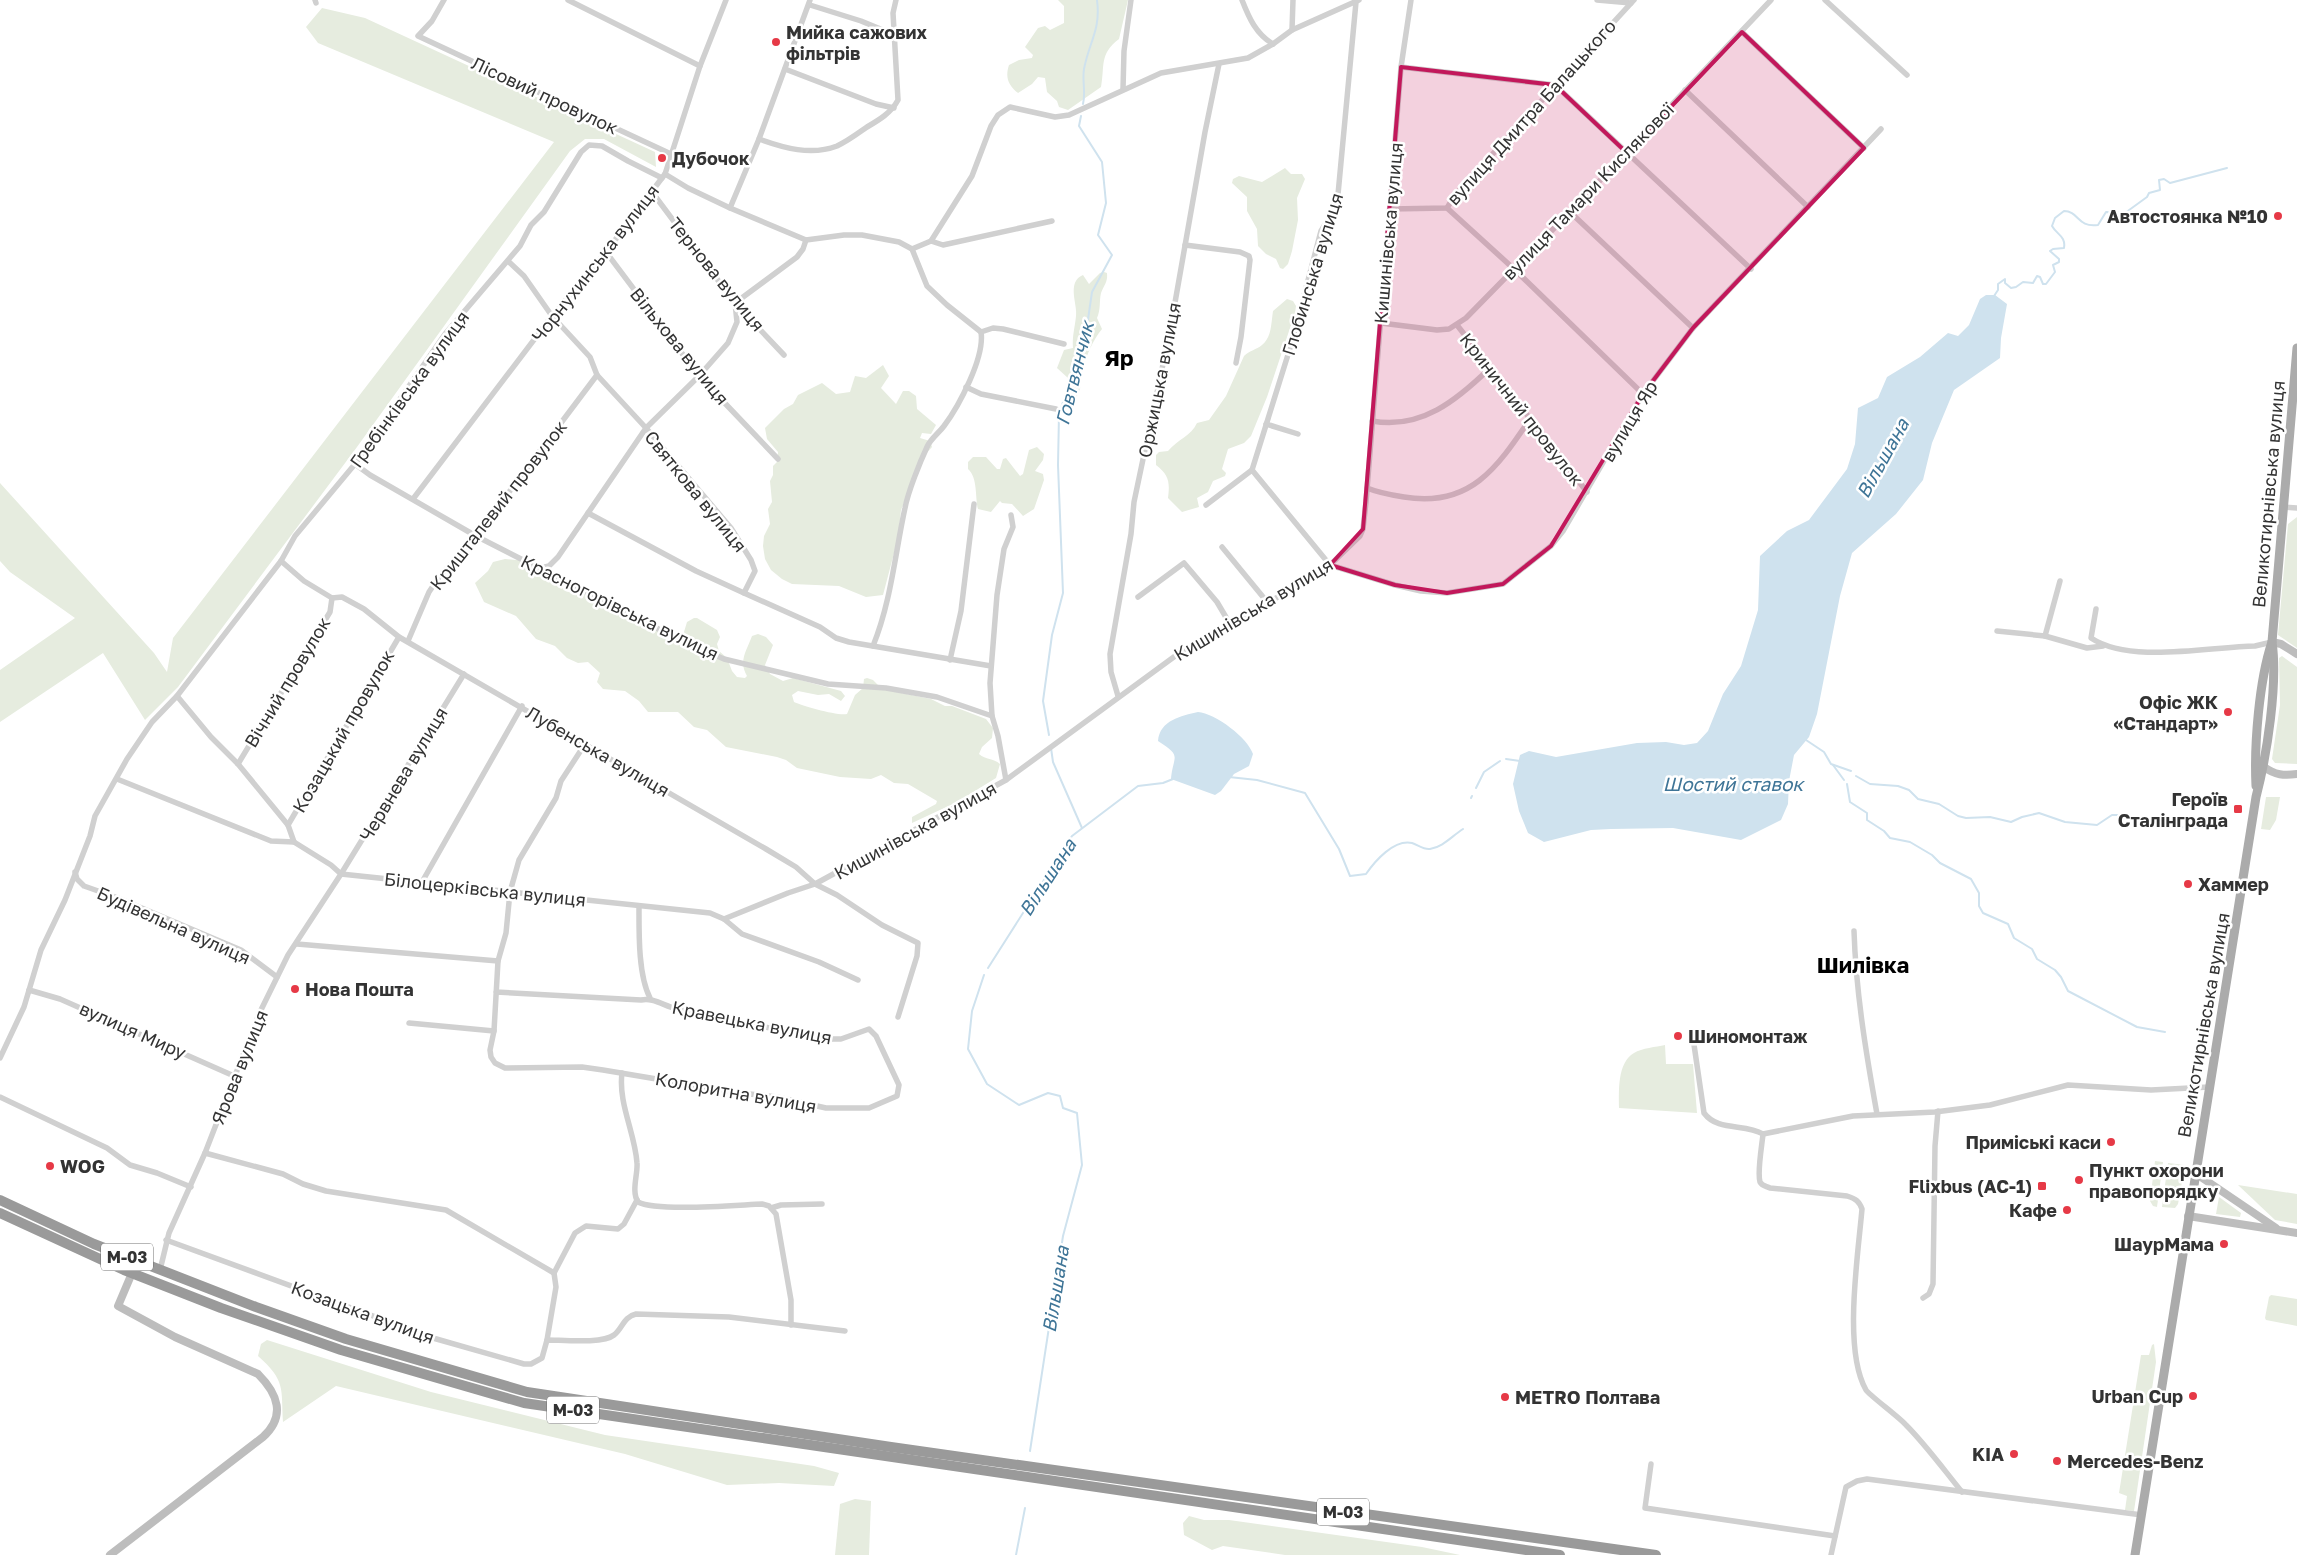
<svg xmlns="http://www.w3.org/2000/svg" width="2297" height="1555" viewBox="0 0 2297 1555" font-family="'Golos Text',sans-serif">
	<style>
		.green { fill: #e6ecdf }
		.water { fill: #cfe2ee }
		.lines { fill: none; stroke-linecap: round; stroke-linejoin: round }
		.stream { stroke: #cfe2ee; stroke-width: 2 }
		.street { stroke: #d0d0d0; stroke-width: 5.5 }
		.secondary { stroke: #bdbdbd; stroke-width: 8 }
		.primary { stroke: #ababab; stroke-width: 9 }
		.highway { stroke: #9a9a9a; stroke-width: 10 }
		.marked { fill: #c2185b; fill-opacity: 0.2; stroke: #c2185b; stroke-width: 4; stroke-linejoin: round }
		.poi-dot { fill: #e63946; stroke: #fff; stroke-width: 2 }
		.labels { text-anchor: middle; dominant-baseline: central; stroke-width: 5; stroke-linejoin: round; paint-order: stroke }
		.shield { fill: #fff; stroke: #707070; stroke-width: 1 }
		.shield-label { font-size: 16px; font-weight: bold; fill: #333 }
		.poi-label { font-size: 18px; font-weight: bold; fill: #333; stroke: #fff; text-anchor: start }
		.street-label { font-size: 18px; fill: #333; stroke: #fff }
		.water-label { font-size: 19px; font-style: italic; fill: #3f7597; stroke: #fff }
		.district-label { font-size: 22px; font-weight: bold; fill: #000; stroke: #fff }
	</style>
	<rect width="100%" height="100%" fill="#fff"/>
	<g class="green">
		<path d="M1058,0H1128L1119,39C1099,54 1105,66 1101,87L1068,110L1059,107L1057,101L1047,92L1045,78L1038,77L1032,84L1018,93C1008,85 1005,77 1009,65L1019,60L1032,58L1033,55L1025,47L1038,28L1045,26L1050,30L1064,23V6Z"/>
		<polygon points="322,8 365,18 655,152 656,167 604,139 585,139 570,151 357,447 178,687 145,720 103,653 0,722 0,670 75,618 10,572 0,561 0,483 154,653 167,672 173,638 554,142 318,43 306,27"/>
		<polygon points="1285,168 1291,174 1302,174 1305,179 1297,198 1298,220 1292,251 1288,264 1283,269 1280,268 1276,259 1266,254 1258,246 1257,229 1247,211 1247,197 1232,183 1233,179 1239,176 1262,182"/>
		<path d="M1104,272L1107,273C1108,282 1104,285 1101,293C1099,302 1101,309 1097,318L1102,329C1093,340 1086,356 1083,369C1081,380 1082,390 1075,399L1064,397L1068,378L1057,368L1064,350L1073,348C1072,336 1075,327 1076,316C1078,305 1066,282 1083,275L1089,284L1100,273Z"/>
		<path d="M1287,299L1293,301L1296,306L1295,313L1267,397L1251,436L1244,443L1228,449L1222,469L1226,473L1225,476L1213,481L1208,492L1197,498L1199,507L1182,512L1168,498C1170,482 1169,475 1156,465V455L1159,452L1168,451C1178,439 1191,436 1197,423L1209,420L1226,396L1244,356C1250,350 1256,350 1262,345C1272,337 1271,323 1273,311Z"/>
		<polygon points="883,365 889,376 881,388 896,404 903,391 909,391 916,396 917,409 936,425 931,434 922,433 920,438 930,441 932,447 923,457 901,510 898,538 883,595 866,597 839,586 792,584 782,579 771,570 765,559 763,546 764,536 770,524 768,509 772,502 770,481 773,475 773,466 777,462 778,452 767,439 765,428 784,409 793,404 798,395 822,383 836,394 850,392 855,376 866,378"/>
		<path d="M1037,447L1044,454L1043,460L1035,471L1043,474L1044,480L1034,509L1023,516L1012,504L1002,503L1000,501L991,512L978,509C975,497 978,478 968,469V462L973,457H986L997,469H1000L1003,459L1006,458L1020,476L1023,474L1029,450Z"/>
		<polygon points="2297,517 2297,648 2278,635 2288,524"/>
		<path d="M505,559L516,560L520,559L553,577L568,592L575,591L580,586L611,599L641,625L684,638L687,637L684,632L687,622L694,618H697L717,630L720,637L717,644L719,651L727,658L732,671L737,677L745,678L747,676C738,661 747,650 752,636L758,634L766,637L773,645L765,665L770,674L783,681L793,678L841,691L845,696L841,701L829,694L818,695L798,691L792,695L794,702C803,706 837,716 847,714L855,695L863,688L864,679L867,678L873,680L882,689L931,699L945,706H952L986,719L993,728L992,738L982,747L979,754C986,760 993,758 1000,764L996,778L957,802L912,823V817L936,804L937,801L908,784L894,783L881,775L871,779L840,777L797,768L786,760L777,757L726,747L707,730L694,727L678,712H648L639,701L625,691L603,689L597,682L600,673L588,662L578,663L567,658L555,646L536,639L516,616L484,602L475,583L488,571L493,562Z"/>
		<polygon points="2282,656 2297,667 2297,764 2275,763 2272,759 2280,705 2279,658"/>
		<polygon points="2266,797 2280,797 2276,820 2270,830 2261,829"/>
		<path d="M1665,1045L1666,1064H1693L1697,1113L1619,1108C1619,1091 1617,1063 1634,1053C1642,1048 1656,1047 1665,1045Z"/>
		<polygon points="2155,1161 2163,1162 2157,1207 2153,1206 2150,1201"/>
		<polygon points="2168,1163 2185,1165 2178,1204 2175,1208 2162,1207"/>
		<polygon points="2238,1185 2297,1194 2297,1224 2275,1220"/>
		<polygon points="2219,1197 2241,1213 2240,1217 2216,1214"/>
		<polygon points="2271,1295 2297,1299 2297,1326 2266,1320 2265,1318 2269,1297"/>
		<path d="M267,1340L431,1392L605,1435L814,1466L839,1473L834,1486L779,1483L727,1485L625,1454L336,1386L283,1422C281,1388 286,1381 258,1356L261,1344Z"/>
		<polygon points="2154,1344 2156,1362 2134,1511 2125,1510 2127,1496 2119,1493 2141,1355 2149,1355 2152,1345"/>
		<polygon points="855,1499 871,1501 869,1555 835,1555 840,1504"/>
		<polygon points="1189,1516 1204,1520 1229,1520 1422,1547 1460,1555 1285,1555 1223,1546 1212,1550 1184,1535 1183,1523"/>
	</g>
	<g class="water">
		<polygon points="1986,295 1995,295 2007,304 2001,338 2000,358 1954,390 1932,443 1923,480 1896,514 1852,553 1840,596 1817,714 1809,737 1794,755 1789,781 1788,804 1781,820 1741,840 1673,828 1611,829 1591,830 1544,842 1528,833 1519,811 1513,784 1520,755 1529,751 1556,757 1637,743 1666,742 1684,745 1697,743 1708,731 1723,694 1741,666 1758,610 1760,556 1787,531 1809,520 1847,469 1855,444 1858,408 1878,398 1887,377 1920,357 1948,333 1958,336 1969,325 1980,299"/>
		<path d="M1198,712C1215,713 1248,738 1253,754L1249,766L1234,774L1221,791L1215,795L1171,779C1173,755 1183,757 1158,741C1160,720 1181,716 1198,712Z"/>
	</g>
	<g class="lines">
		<g class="stream">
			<path d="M1083,104C1086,92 1082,81 1084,69C1089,42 1101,30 1097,0"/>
			<path d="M1994,296L1998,290V284L2005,279V283L2011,288L2016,287L2023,282L2033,283L2037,276L2040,277L2043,284H2046L2055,272L2053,265L2059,262V259L2050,251L2053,249L2064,248C2066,236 2057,235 2052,226L2055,218L2064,211C2079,211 2077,228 2098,225L2106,212L2125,213L2147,197L2149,193L2160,190L2159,180L2164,179L2170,183L2227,168"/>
			<polyline points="1049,735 1043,701 1052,635 1063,593 1058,465 1059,414 1086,333 1092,292 1112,255 1098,235 1106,203 1102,162 1079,126 1081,116"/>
			<polyline points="1806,740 1824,752 1831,764 1851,771"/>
			<polyline points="1051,748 1053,762 1082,828"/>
			<polyline points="1506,759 1520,761"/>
			<polyline points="1833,765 1844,780"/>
			<polyline points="1856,776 1870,784 1898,786 1909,790 1918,799 1939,804 1958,816 1966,818 1990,817 2011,822 2022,817 2039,813 2065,822 2097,825 2112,815 2121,815 2187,828 2210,827"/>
			<path d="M1229,777L1257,780L1305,793L1339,849L1350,876L1366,874C1375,861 1394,839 1412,843C1418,845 1424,850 1430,849C1443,847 1452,836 1463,829"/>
			<polyline points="1847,784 1850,802 1867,813 1867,820 1884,831 1890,838 1910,842 1932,855 1940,863 1971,879 1979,893 1979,906 1983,913 2008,924 2014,938 2032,949 2037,959 2055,970 2061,977 2068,991 2137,1027 2165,1032"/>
			<polyline points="1476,788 1484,772 1500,761"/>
			<polyline points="1471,798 1472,796"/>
			<polyline points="988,968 1072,836 1138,786 1163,783 1173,779"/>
			<polyline points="984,975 972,1011 968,1049 987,1084 1019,1105 1048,1093 1060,1096 1063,1108 1077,1113 1082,1165 1063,1236 1030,1451"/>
			<polyline points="1016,1555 1025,1508"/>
		</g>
		<g class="street">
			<polyline points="315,0 316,3"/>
			<polyline points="444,0 432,21 418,36 671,154"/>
			<polyline points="568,0 700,66"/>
			<path d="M1242,0C1249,18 1256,34 1273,44"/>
			<polyline points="1597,0 1631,3"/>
			<polyline points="1825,0 1907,75"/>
			<polyline points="810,5 861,21 895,35"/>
			<polyline points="1292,30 1293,0"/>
			<polyline points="1742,32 1864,148"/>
			<polyline points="1401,67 1555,85 1751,269"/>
			<polyline points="785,69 876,104 894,108"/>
			<polyline points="1123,89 1124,51 1131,0"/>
			<polyline points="1685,90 1808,207"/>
			<path d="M759,139C784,148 811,156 837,146C848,141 857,134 867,127C879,120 891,113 898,100L893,13L896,0"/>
			<polyline points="665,174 688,188 730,208 806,240 844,235 862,235 899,242 912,249 931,241 972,176 991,126 998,115 1010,107 1055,117 1069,115 1161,73 1248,58 1273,44 1292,30 1359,0"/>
			<polyline points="652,192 735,303 784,355"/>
			<polyline points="730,208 759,139 810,0"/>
			<polyline points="1447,208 1514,269 1643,394"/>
			<polyline points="1390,209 1447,208 1455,195 1634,0"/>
			<polyline points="1570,212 1693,328"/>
			<polyline points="931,241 943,245 1052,221"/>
			<polyline points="1185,245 1240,252 1249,256 1250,260 1241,337 1236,363"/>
			<polyline points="912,249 927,286 947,305 981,332 993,328 1003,329 1064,344"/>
			<polyline points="606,252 699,376 778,459"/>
			<polyline points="508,261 524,276 552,316 590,357 597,375 646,428 731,528 751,560 755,571 744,593 820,627 836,638 849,642 991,666"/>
			<polyline points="1381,323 1437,330 1449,329 1466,318 1570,212 1771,0"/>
			<polyline points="1457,325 1587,492"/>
			<polyline points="966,387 981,394 1056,409"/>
			<path d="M1372,421C1421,430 1457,400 1490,368"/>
			<polyline points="1266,424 1298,434"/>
			<polyline points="355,464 370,475 476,536 680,640 724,659 828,684 886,688 937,697 992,716"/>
			<polyline points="1252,470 1330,565 1395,585 1421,591 1447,593 1503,584 1551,546 1563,531 1643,394 1693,328 1881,129"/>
			<path d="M1367,488C1379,493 1391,495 1404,497C1470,508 1497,468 1530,419"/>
			<polyline points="413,499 552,316 606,252 665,174 700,66 726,0"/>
			<polyline points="1206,505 1252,470 1291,345 1321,231 1337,205 1356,2"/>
			<polyline points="2283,507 2297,508"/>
			<polyline points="588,513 696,571 744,593"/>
			<polyline points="1222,547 1268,603"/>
			<polyline points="281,561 304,581 332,598 342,597 364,609 399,637 766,849 796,867 815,884 837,895 882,925 918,943 917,956 898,1017"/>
			<polyline points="541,568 549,566 558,557 646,428 699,376 728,343 737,322 735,303 797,257 803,249 806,240"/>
			<polyline points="1138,597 1184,563 1217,602 1230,624"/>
			<path d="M2096,609L2091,638C2130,664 2208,647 2255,646L2272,642"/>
			<polyline points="1997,631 2045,636 2087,648 2103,646"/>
			<polyline points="2045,636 2060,581"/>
			<polyline points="408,641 429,592 439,577 476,536 597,375"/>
			<path d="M873,646C891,602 895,554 905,508C908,492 920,462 927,447C931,438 938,434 944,426C959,406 985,357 981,332"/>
			<polyline points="950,660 961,611 974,504"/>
			<polyline points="177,696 211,737 238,764 288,825 294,842 331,865 341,874 710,913 724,919 742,934 819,962 858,980"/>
			<polyline points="1118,696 1111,672 1110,654 1131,534 1134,502 1170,331 1205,132 1219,64"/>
			<polyline points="238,764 330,612 332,598"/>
			<polyline points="117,779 271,841 294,842"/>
			<polyline points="1006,780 998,736 992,716 990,683 997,595 1004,549 1013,527 1011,515"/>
			<polyline points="288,825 399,637"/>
			<polyline points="75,872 77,879 84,886 118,898 241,950 277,977"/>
			<polyline points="422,882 522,706"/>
			<path d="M639,906C639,932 638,975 650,998"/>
			<polyline points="724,919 788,893 815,884 1006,780 1182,651 1268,603 1330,565 1360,536 1363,529 1366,502 1401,67 1411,0"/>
			<path d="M1854,931C1856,993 1866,1053 1877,1114"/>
			<polyline points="297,944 498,961"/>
			<polyline points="29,990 60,999 234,1076"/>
			<path d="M496,992L641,1000C653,997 664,1006 677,1009C728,1021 780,1030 832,1039H841L869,1029L876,1036L899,1085L897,1096L869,1108H826L777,1097L740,1093L603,1070L582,1067L505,1068L495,1063L491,1057L490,1050L494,1031L498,961L506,933L510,892L519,860L556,798L561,781L585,744"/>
			<polyline points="409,1023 494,1031"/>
			<path d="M1692,1031L1704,1113C1718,1132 1745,1123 1763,1134C1762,1145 1757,1172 1760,1182C1762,1186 1766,1186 1770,1188L1847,1196C1856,1199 1859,1201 1862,1209C1858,1256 1843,1350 1866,1390C1869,1395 1899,1417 1906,1425C1926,1445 1944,1470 1962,1492"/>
			<polyline points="0,1058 24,1007 41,950 65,900 90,836 95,816 127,759 152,722 177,696 281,561 295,536 355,464 445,334 520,246 531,225 544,212 581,152 589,145 602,146 628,161 662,178"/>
			<path d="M622,1073C618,1103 635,1133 637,1163C638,1174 631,1191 638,1202C657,1212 737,1205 762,1204L769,1206L776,1214L791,1300V1325"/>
			<polyline points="0,1097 107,1148 130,1165 157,1173 191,1187"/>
			<polyline points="1763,1134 1853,1116 1935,1112 1990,1105 2068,1085 2151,1090 2209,1087"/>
			<polyline points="205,1153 283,1174 303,1184 326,1191 446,1210 554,1273"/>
			<polyline points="771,1208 781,1205 822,1204"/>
			<path d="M166,1240L433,1338L524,1364H531L542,1358L547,1340C562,1340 603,1344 614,1335C623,1328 623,1317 636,1314L729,1317L845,1331"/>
			<polyline points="160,1270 169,1233 205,1153 259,1014 288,955 341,874 464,674"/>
			<polyline points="1923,1298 1929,1294 1933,1284 1935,1146 1938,1111"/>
			<polyline points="547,1340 556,1287 554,1273 575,1233 586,1226 618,1229 624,1224 637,1200"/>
			<polyline points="1651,1464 1645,1508 1835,1536"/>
			<polyline points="1831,1555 1846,1487 1857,1481 1867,1479 2142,1515"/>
		</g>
		<g class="secondary">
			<polyline points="2272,642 2281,644 2297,654"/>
			<path d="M2264,767C2275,775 2284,776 2297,774"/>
			<polyline points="2195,1173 2276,1228"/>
			<polyline points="2188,1216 2297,1233"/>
			<path d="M110,1555L263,1437C286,1416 278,1394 258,1374L175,1337L118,1306L132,1273"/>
		</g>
		<g class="primary">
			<path d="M2256,786C2254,745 2259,681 2272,642L2297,348"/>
			<path d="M2135,1555L2256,797C2267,755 2278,684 2272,642"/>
		</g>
		<g class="highway">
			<polyline points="0,1200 94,1244 256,1307 346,1339 527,1392 891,1447 1656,1555"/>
			<polyline points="0,1213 124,1270 221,1308 341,1350 524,1403 1560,1555"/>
		</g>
	</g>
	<path class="marked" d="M1742,32L1864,148L1693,328L1643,394L1551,546L1503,584L1447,593L1395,585L1330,565L1363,529L1401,67L1555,85L1627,153Z"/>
	<g class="poi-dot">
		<circle cx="776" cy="42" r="5"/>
		<circle cx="662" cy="158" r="5"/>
		<circle cx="2278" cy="216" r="5"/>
		<circle cx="2228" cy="712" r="5"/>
		<rect x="2233" y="804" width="10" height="10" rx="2.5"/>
		<circle cx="2188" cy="884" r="5"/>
		<circle cx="295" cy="989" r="5"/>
		<circle cx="1678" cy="1036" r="5"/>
		<circle cx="2111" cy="1142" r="5"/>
		<circle cx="50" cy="1166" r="5"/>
		<circle cx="2079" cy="1180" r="5"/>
		<rect x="2037" y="1181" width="10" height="10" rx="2.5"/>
		<circle cx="2067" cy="1210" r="5"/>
		<circle cx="2224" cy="1244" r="5"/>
		<circle cx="2193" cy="1396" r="5"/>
		<circle cx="1505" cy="1397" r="5"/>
		<circle cx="2014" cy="1454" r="5"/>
		<circle cx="2057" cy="1461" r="5"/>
	</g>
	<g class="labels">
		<g class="shield">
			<rect x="101" y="1243.5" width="52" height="27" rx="4"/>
			<rect x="547" y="1396.5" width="52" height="27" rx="4"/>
			<rect x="1317" y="1498.5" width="52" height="27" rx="4"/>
		</g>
		<g class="shield-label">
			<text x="127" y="1257">М-03</text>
			<text x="573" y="1410">М-03</text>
			<text x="1343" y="1512">М-03</text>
		</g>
		<g class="poi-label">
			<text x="786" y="32">Мийка сажових<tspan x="786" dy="21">фільтрів</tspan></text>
			<text x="672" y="158">Дубочок</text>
			<text x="2268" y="216" text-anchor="end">Автостоянка №10</text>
			<text x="2218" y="702" text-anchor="end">Офіс ЖК<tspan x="2218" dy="21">«Стандарт»</tspan></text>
			<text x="2228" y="799" text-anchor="end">Героїв<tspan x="2228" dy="21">Сталінграда</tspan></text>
			<text x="2198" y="884">Хаммер</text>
			<text x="305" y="989">Нова Пошта</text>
			<text x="1688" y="1036">Шиномонтаж</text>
			<text x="2101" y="1142" text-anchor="end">Приміські каси</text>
			<text x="60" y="1166">WOG</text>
			<text x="2089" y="1170">Пункт охорони<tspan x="2089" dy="21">правопорядку</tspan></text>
			<text x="2032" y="1186" text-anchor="end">Flixbus (АС-1)</text>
			<text x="2057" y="1210" text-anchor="end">Кафе</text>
			<text x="2214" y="1244" text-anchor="end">ШаурМама</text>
			<text x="2183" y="1396" text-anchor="end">Urban Cup</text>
			<text x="1515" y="1397">METRO Полтава</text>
			<text x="2004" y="1454" text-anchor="end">KIA</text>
			<text x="2067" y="1461">Mercedes-Benz</text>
		</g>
		<g class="street-label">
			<text transform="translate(545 95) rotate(25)">Лісовий провулок</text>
			<text transform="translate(1531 112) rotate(-48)">вулиця Дмитра Балацького</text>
			<text transform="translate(1588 191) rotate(-46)">вулиця Тамари Кислякової</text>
			<text transform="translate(1388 233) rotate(-85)">Кишинівська вулиця</text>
			<text transform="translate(595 263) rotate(-52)">Чорнухинська вулиця</text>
			<text transform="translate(717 274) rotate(51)">Тернова вулиця</text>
			<text transform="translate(1312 274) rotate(-73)">Глобинська вулиця</text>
			<text transform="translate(680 346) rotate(51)">Вільхова вулиця</text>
			<text transform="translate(1159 380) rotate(-79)">Оржицька вулиця</text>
			<text transform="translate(409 389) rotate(-54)">Гребінківська вулиця</text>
			<text transform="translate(1522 409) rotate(52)">Криничний провулок</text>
			<text transform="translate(1629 421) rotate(-59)">вулиця Яр</text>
			<text transform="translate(696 491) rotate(51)">Святкова вулиця</text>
			<text transform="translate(2268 494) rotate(-85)">Великотирнівська вулиця</text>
			<text transform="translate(498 505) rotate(-52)">Кришталевий провулок</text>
			<text transform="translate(620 607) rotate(26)">Красногорівська вулиця</text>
			<text transform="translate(1253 609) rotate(-31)">Кишинівська вулиця</text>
			<text transform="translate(287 682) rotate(-59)">Вічний провулок</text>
			<text transform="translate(343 731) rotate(-60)">Козацький провулок</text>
			<text transform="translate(598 751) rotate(30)">Лубенська вулиця</text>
			<text transform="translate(403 774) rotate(-59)">Червнева вулиця</text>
			<text transform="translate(915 830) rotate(-29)">Кишинівська вулиця</text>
			<text transform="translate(485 889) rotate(6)">Білоцерківська вулиця</text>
			<text transform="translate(174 925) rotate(24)">Будівельна вулиця</text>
			<text transform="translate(752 1022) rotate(11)">Кравецька вулиця</text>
			<text transform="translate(2203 1025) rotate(-80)">Великотирнівська вулиця</text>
			<text transform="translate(133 1030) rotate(24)">вулиця Миру</text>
			<text transform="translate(239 1067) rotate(-68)">Ярова вулиця</text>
			<text transform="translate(736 1092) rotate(10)">Колоритна вулиця</text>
			<text transform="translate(363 1312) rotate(20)">Козацька вулиця</text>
		</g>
		<g class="water-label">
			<text transform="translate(1074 373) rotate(-76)">Говтвянчик</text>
			<text transform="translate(1882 458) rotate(-61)">Вільшана</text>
			<text x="1733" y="783">Шостий ставок</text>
			<text transform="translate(1047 877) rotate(-57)">Вільшана</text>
			<text transform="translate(1055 1289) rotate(-81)">Вільшана</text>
		</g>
		<g class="district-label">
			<text x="1119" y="357">Яр</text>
			<text x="1863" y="964">Шилівка</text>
		</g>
	</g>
</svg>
